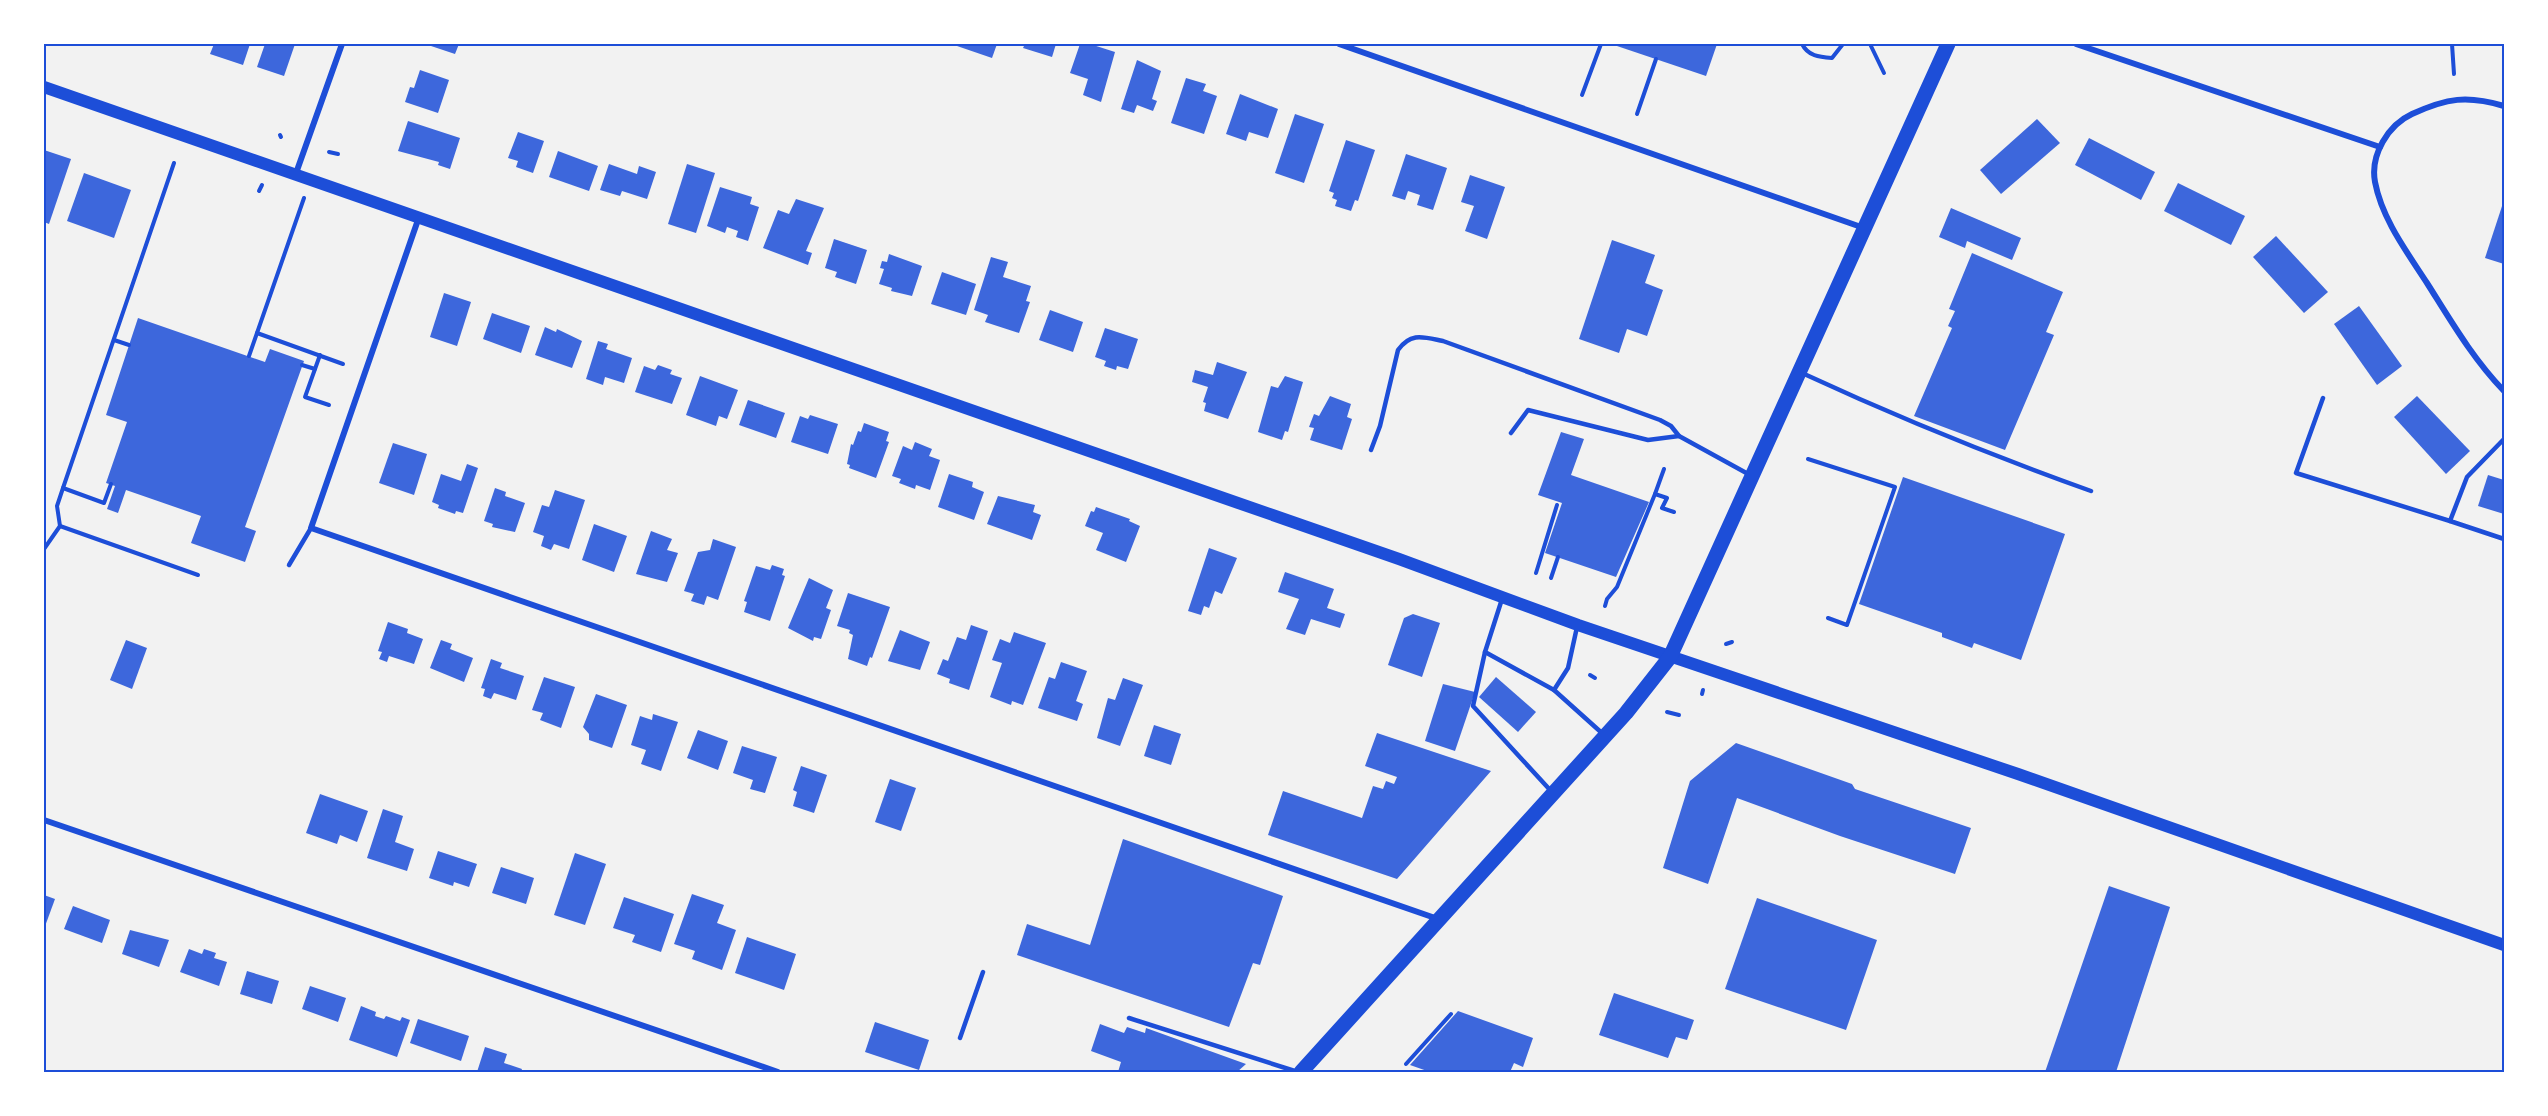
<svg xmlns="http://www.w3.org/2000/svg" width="2548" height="1116" viewBox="0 0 2548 1116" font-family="'Source Sans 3',sans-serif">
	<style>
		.building { fill: #3d67dc }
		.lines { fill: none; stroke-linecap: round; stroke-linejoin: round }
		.path { stroke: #1d4ed8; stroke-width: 4 }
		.service { stroke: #1d4ed8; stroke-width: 4.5 }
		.minor { stroke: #1d4ed8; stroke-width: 6 }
		.secondary { stroke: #1d4ed8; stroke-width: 12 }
		.primary { stroke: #1d4ed8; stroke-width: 15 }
		.neatline { fill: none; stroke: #1d4ed8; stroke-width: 2 }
	</style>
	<rect width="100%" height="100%" fill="#f2f2f2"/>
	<g class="building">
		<polygon points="214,44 250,44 243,65 210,54"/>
		<polygon points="265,44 295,44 284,76 257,67"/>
		<polygon points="425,44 459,44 455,54"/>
		<polygon points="957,44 997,44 992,58 957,46"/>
		<polygon points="1025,44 1056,44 1052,57 1023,48"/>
		<polygon points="1080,44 1090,44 1115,52 1101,102 1083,95 1088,79 1070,73"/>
		<polygon points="1611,44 1717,44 1706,76"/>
		<polygon points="1137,60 1161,71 1152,99 1157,101 1153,111 1137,105 1134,113 1121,109"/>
		<polygon points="420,70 449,80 438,113 405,102 410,87 414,88"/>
		<polygon points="1186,78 1206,84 1203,91 1217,96 1204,134 1171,123"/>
		<polygon points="1240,94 1278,109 1268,138 1249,132 1246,141 1226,134"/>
		<polygon points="1295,114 1324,124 1304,183 1275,173"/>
		<polygon points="2037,119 2060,143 2001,194 1980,170"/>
		<polygon points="408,121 460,138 450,169 438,165 439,162 398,151"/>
		<polygon points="518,132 544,141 533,173 516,167 518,161 508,158"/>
		<polygon points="2089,138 2155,172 2141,200 2075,165"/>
		<polygon points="1346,140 1375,150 1358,201 1355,200 1351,211 1335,206 1337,200 1332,198 1334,193 1329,191"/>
		<polygon points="44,150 71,159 49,224 44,222"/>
		<polygon points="558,151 598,166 589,191 549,177"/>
		<polygon points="1406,154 1447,168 1433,210 1417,205 1420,195 1408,191 1405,200 1392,196"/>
		<polygon points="609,164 637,174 639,166 656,172 647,199 622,191 620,196 600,190"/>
		<polygon points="687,164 715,173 696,233 668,224"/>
		<polygon points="84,173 131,190 114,238 67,221"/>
		<polygon points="1470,175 1505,187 1487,239 1465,231 1474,206 1461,202"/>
		<polygon points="2178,183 2245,216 2231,245 2164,211"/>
		<polygon points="720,187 752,197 750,204 759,207 748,241 736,237 738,231 727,227 725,233 707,226"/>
		<polygon points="796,199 824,208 806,251 812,253 808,265 763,248 778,210 789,214"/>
		<polygon points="2504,200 2504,264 2485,258"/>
		<polygon points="1951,208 2021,238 2012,260 1967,241 1965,248 1939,237"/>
		<polygon points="2276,236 2328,292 2304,313 2253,257"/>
		<polygon points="834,239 867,250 856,284 835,277 837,272 825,268"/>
		<polygon points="1612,240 1655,255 1645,283 1663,290 1647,336 1627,329 1619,353 1579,339"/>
		<polygon points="1972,253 2063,292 2046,332 2054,335 2005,450 1914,416 1952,328 1948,326 1955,311 1949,309"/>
		<polygon points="889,254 922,266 912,296 891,291 892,288 879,284 884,269 880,268 882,261 887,262"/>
		<polygon points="991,257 1008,262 1003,277 1031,286 1026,301 1030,302 1019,333 985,322 988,315 974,310"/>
		<polygon points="942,272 976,284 966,315 931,304"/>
		<polygon points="444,293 471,302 457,346 430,337"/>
		<polygon points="2359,306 2402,366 2377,385 2334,324"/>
		<polygon points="1050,310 1083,322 1073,352 1039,340"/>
		<polygon points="492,313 530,326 521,353 483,339"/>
		<polygon points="138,318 265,362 270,349 304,361 245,527 256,531 245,562 191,543 201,516 126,490 118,513 107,509 115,486 106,483 127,422 106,415"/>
		<polygon points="545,327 556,332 557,329 582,341 572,368 535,355"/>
		<polygon points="1105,328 1138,339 1128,369 1117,366 1116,370 1104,366 1106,361 1095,357"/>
		<polygon points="598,341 608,344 606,349 632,358 624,383 605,377 603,385 586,379"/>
		<polygon points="1217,362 1247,372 1228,419 1204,411 1206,403 1203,402 1208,387 1192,382 1195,370 1213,375"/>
		<polygon points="658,365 672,370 670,374 682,378 672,404 635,392 644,366 655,370"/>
		<polygon points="700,376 738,390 727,419 719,416 716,426 686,415"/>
		<polygon points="1285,376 1303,382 1288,432 1285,431 1282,440 1258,432 1271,386 1278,388"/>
		<polygon points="1330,396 1351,404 1347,417 1352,419 1342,450 1310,440 1314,428 1309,427 1314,414 1319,416"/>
		<polygon points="2417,396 2470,451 2446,474 2394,417"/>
		<polygon points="748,400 785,413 776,438 739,425"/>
		<polygon points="810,415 838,424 828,454 791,442 800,416 808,419"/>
		<polygon points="864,423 889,432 886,441 889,442 876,478 849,468 850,465 847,464 851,444 853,445 858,431 861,432"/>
		<polygon points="1561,432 1584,439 1571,475 1649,502 1616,577 1545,553 1562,503 1538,495"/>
		<polygon points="915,442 932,449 929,456 940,460 930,490 916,485 915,489 899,483 901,479 892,476 903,446 912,450"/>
		<polygon points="393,443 427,454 414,495 379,483"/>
		<polygon points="467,464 478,468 463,513 456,511 455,514 438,508 439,505 432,502 441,474 461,481"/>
		<polygon points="949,474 973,482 972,487 984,492 974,520 938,507"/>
		<polygon points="2488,475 2504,480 2504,514 2478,506"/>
		<polygon points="1903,477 2065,534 2021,660 1974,643 1972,648 1942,637 1942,633 1859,604"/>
		<polygon points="495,488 506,492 505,496 525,503 515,532 492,527 493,524 484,521"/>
		<polygon points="555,490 585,500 569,549 554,544 551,550 541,546 544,536 533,532 542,505 549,507"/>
		<polygon points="998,496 1035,505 1033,512 1041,515 1032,540 987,524"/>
		<polygon points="1096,507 1130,519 1129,521 1140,526 1126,562 1096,550 1103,533 1085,526 1091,511 1094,512"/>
		<polygon points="594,524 627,536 614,572 582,560"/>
		<polygon points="651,531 672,539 667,550 678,553 667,582 636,574"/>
		<polygon points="713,539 736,547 718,600 707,596 704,605 691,601 694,594 684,591 698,552 710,550"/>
		<polygon points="1209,548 1237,558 1222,594 1215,591 1209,608 1204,606 1201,615 1188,611"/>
		<polygon points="772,565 784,569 782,575 785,576 770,621 744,612 747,602 744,601 756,566 770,570"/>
		<polygon points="1285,572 1334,589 1327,608 1345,614 1340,628 1311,619 1305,635 1286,629 1299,599 1278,592"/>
		<polygon points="809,578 833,590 826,608 831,610 821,639 814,637 813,641 788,628"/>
		<polygon points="848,593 890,607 872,658 870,657 867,666 848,659 853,635 849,633 850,630 837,626"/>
		<polygon points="1413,614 1440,623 1422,677 1388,665 1404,618"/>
		<polygon points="388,622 408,629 407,633 423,639 414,664 389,656 387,662 379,659 382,652 378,651"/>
		<polygon points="971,625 988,631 969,690 949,683 950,679 937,674 943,659 948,661 957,637 966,640"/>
		<polygon points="900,630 930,642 920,670 888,661"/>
		<polygon points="1014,632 1046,643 1023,705 1012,701 1011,705 990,697 1002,663 992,660 1000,639 1010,643"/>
		<polygon points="126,640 147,648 132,689 110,680"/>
		<polygon points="441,640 452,644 450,649 473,658 464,682 430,668"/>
		<polygon points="491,659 502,663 500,668 524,676 516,700 494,693 491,699 483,696 485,689 481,688"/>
		<polygon points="1061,662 1087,671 1076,701 1083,704 1077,721 1038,708 1049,677 1055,679"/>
		<polygon points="544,677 575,687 561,728 540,720 543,713 532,710"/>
		<polygon points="1496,677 1536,712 1518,732 1479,697"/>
		<polygon points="1123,678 1143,685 1120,746 1097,738 1108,698 1115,700"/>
		<polygon points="1443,684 1475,692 1455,751 1425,741"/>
		<polygon points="596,694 627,705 612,748 589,740 589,734 583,727"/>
		<polygon points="653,714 678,722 661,771 641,764 646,750 631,745 640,716 652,720"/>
		<polygon points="1154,725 1181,734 1171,765 1144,756"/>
		<polygon points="698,730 728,741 718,770 687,758"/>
		<polygon points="1377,733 1491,771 1397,879 1268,835 1283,791 1362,818 1373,786 1383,789 1386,781 1394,784 1397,777 1365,766"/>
		<polygon points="1736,743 1852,784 1855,789 1971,828 1955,874 1840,836 1737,798 1708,884 1663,868 1690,781"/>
		<polygon points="742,746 777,757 765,793 750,789 753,780 733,773"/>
		<polygon points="801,766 827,775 814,813 793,806 797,792 793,790"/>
		<polygon points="890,779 916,788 901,831 875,822"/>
		<polygon points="320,794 368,811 357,842 340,835 337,844 306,833"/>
		<polygon points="383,809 403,816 395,842 414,849 407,871 367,858"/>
		<polygon points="1123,839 1283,896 1260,965 1253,963 1229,1027 1017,955 1027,924 1090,945"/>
		<polygon points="438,851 477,864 469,887 454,882 453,886 429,878"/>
		<polygon points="575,853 606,864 585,925 554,915"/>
		<polygon points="501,867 534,878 526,904 492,893"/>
		<polygon points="2109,886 2170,907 2116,1072 2045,1072"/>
		<polygon points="692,894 724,905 717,923 736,930 722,970 692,959 695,951 674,944"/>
		<polygon points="44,895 55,899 44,929"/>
		<polygon points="624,897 674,914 661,952 632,942 635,935 613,928"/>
		<polygon points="1757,898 1877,940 1846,1030 1725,989"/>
		<polygon points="73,906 110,920 102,943 64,929"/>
		<polygon points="130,930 169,940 159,967 122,954"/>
		<polygon points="747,937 796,954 784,990 735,973"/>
		<polygon points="189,949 202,954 204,949 216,953 214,958 227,962 219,986 180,972"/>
		<polygon points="247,971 279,981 272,1004 240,994"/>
		<polygon points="310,986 346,998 338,1022 302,1009"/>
		<polygon points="1614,993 1694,1020 1687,1040 1676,1037 1668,1058 1599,1035"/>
		<polygon points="361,1006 376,1012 375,1016 384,1019 386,1016 400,1021 402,1017 410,1020 397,1057 349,1040"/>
		<polygon points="1458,1011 1533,1038 1523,1067 1514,1063 1510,1072 1430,1072 1410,1065"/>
		<polygon points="418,1019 469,1036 461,1061 410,1043"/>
		<polygon points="875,1022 929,1040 919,1070 865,1052"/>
		<polygon points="1100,1024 1124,1033 1127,1027 1145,1033 1146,1028 1246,1064 1237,1072 1118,1072 1121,1062 1091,1051"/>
		<polygon points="485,1047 507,1054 504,1063 522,1069 521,1072 477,1072"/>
	</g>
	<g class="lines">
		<g class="path">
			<path d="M1802,44C1808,56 1819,57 1832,58L1843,44"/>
			<polyline points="1870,44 1884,73"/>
			<polyline points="2452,44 2454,74"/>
			<polyline points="1582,95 1601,44"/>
			<polyline points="1637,114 1656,59"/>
			<polyline points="280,135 281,137"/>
			<polyline points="329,152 338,154"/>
			<polyline points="259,191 262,185"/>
			<polyline points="257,333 343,364"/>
			<polyline points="114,340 129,345"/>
			<polyline points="320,355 305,397 329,405"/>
			<polyline points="249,356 304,198"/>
			<polyline points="302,365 315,369"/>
			<polyline points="1808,459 1895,487 1847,625 1828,618"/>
			<polyline points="1664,469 1655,494 1667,498 1662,508 1674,512"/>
			<polyline points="63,488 104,503 111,484"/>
			<polyline points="60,526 57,506 63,488 174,163"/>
			<polyline points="44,549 60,526 198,575"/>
			<polyline points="1536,573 1557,505"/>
			<polyline points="1551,578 1558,557"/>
			<polyline points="1605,606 1607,599 1617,587 1655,494"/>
			<polyline points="1726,644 1732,642"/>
			<polyline points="1590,675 1595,678"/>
			<polyline points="1702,694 1703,690"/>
			<polyline points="1667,712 1679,715"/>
			<polyline points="1406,1064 1451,1014"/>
		</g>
		<g class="service">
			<path d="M1802,373C1897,417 1993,456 2091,491"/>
			<polyline points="2323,398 2296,473 2450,521"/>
			<polyline points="1511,433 1528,410 1648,440 1679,436"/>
			<polyline points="2504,439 2467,477 2450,521 2504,539"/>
			<path d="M1371,450L1380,426L1398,350C1411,332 1423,337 1443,341L1660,420L1671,426L1679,436L1750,475"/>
			<polyline points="289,565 311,528"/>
			<polyline points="1502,599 1485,652 1554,690 1568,668 1577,627"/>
			<polyline points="1485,652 1473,706 1551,791"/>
			<polyline points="1554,690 1603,734"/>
			<polyline points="1129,1018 1298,1072"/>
			<polyline points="960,1038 983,972"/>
		</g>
		<g class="minor">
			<polyline points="1339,44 1864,228"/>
			<polyline points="2076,44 2380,147"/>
			<path d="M2504,106C2467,95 2447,98 2412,114C2388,125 2370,155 2375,182C2382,219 2407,252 2427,283C2451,321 2473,359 2504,391"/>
			<polyline points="295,176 342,44"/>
			<polyline points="419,217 311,528 1438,919"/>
			<polyline points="44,820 778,1072"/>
		</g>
		<polyline class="secondary" points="44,87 1399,559 1578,625 2018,774 2504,945"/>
		<polyline class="primary" points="1301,1072 1626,713 1670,657 1948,44"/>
	</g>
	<rect width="2548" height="1116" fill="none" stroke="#ffffff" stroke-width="90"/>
	<rect x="45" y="45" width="2458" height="1026" class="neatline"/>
</svg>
